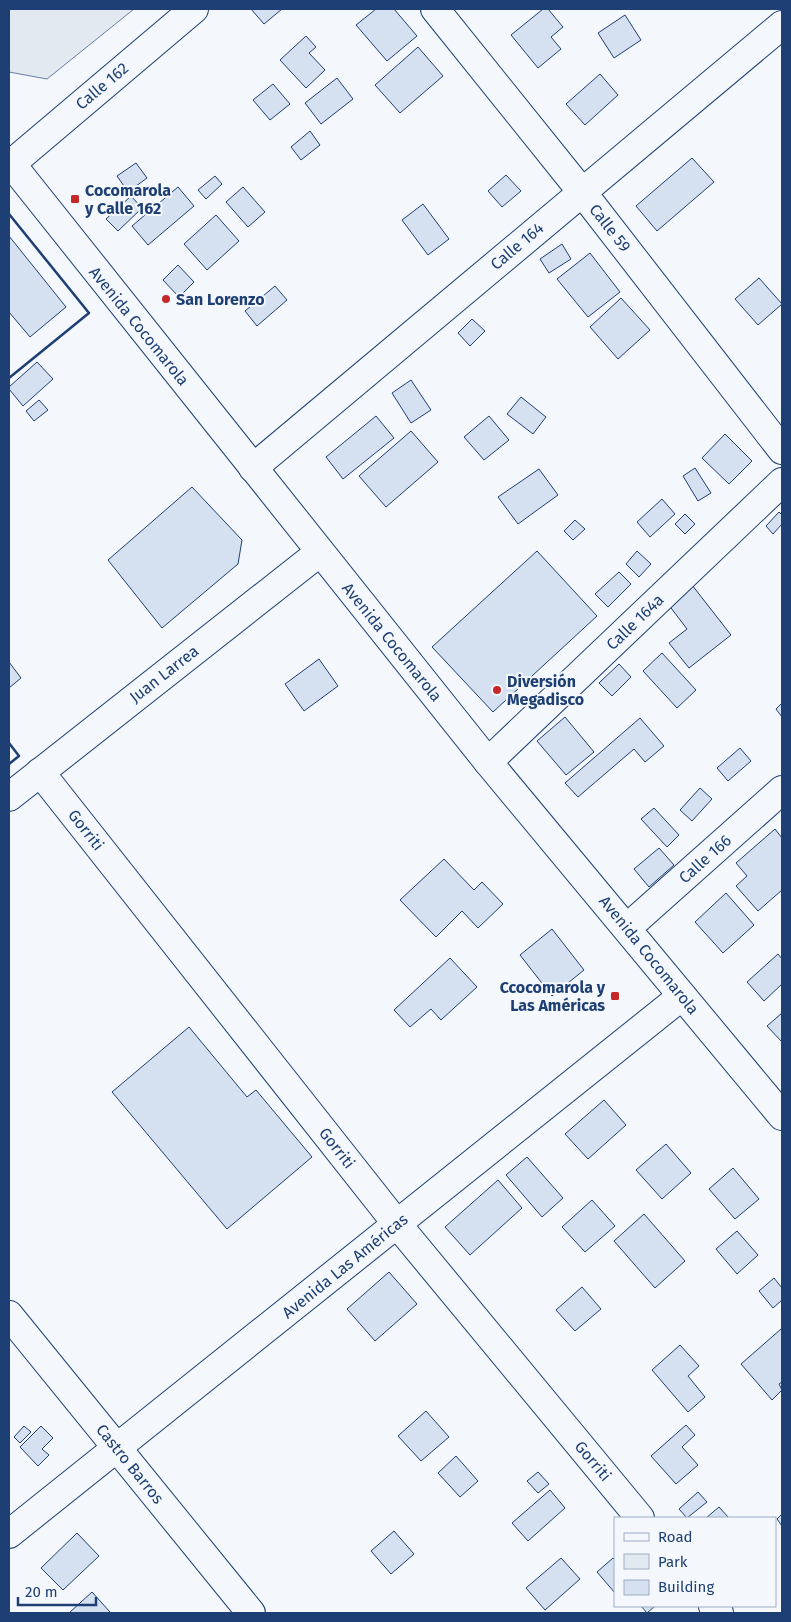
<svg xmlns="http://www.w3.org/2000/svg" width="791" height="1622" viewBox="0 0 791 1622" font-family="'Fira Sans',sans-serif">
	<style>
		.green { fill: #e3e9f0; stroke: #687fa3 }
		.building { fill: #d5e0f0; stroke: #1d3f73 }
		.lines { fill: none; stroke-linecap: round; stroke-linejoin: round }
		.minor-casing { stroke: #1d3f73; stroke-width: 30 }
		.major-casing { stroke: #1d3f73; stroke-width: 30 }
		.minor { stroke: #f4f7fb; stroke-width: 28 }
		.major { stroke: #f4f7fb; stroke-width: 28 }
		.wall { stroke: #1d3f73; stroke-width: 2.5 }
		.poi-dot { fill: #c62828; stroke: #f4f7fb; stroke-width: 2 }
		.labels { text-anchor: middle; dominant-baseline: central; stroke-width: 4; stroke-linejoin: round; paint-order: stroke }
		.street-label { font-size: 16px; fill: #1d3f73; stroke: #f4f7fb }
		.poi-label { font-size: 16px; font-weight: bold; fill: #1d3f73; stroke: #f4f7fb; text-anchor: start }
	</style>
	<rect width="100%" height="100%" fill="#f4f7fb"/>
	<polygon class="green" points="9,9 134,9 47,79 9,72"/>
	<g class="building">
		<polygon points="251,9 282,9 264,24"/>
		<polygon points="376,9 394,9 417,36 387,61 356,25"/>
		<polygon points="543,9 548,9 563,27 551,37 561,49 538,68 511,35"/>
		<polygon points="625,15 641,40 614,58 598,33"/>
		<polygon points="306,36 316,47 309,53 325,70 306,88 280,60"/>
		<polygon points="418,47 443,76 400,113 375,85"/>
		<polygon points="600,74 618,95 585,125 566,104"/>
		<polygon points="337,78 353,99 321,124 305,103"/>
		<polygon points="273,84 290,104 270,120 253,100"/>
		<polygon points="310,131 320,145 301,160 291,147"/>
		<polygon points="692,158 714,182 657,231 636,206"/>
		<polygon points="136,163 147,178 128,192 117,176"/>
		<polygon points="506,175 521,191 502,207 488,191"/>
		<polygon points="215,176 222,184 206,199 198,190"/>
		<polygon points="178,187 194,206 148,245 132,226"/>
		<polygon points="243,187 265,212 248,227 226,202"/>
		<polygon points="131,196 142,208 118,231 106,219"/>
		<polygon points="423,204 449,239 428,255 402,220"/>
		<polygon points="216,215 239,241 207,270 184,244"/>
		<polygon points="9,236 66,307 30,337 9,312"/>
		<polygon points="562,244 571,259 549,273 540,259"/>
		<polygon points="590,253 620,292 588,317 557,279"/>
		<polygon points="178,265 194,282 179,297 163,280"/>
		<polygon points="759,278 782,304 758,325 735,299"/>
		<polygon points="275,286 287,300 257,326 245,311"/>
		<polygon points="621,298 650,330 618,359 590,327"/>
		<polygon points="472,319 485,331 470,346 458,333"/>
		<polygon points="37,362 53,379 23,406 9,389 9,387"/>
		<polygon points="411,380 431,410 411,423 392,393"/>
		<polygon points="521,397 546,417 533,434 507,414"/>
		<polygon points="39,400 48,410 34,421 26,411"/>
		<polygon points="376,416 394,438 343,479 326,457"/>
		<polygon points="489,416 509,440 484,460 464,437"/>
		<polygon points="411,431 438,462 386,507 359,476"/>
		<polygon points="725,434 752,461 729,484 702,458"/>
		<polygon points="695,468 711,493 698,501 683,476"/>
		<polygon points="539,469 558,495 518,524 498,497"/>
		<polygon points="192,487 242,540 238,564 162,628 108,560"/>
		<polygon points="662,499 675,514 650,537 637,522"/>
		<polygon points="779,512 782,515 782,524 773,534 766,526"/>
		<polygon points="685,514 695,524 685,534 675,524"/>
		<polygon points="575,520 585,529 573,540 564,531"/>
		<polygon points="537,551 597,616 493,712 432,647"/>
		<polygon points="637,551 651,564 639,577 626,564"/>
		<polygon points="619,572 631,584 608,607 595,594"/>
		<polygon points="692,585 731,635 689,668 669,643 687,629 668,604"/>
		<polygon points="662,653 696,690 677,708 643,671"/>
		<polygon points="319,659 338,686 304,711 285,684"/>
		<polygon points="9,662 21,678 9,688"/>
		<polygon points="619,664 631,677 612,696 599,683"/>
		<polygon points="782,703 782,717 776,709"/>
		<polygon points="565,717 594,752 566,775 537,741"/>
		<polygon points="640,718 664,746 645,762 634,749 578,797 565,783"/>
		<polygon points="740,748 751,761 728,781 717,768"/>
		<polygon points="700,788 712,799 692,821 680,810"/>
		<polygon points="654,808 679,835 667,847 641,819"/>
		<polygon points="775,829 782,838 782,890 758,911 736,886 747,876 736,863"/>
		<polygon points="659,848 674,865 649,887 634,869"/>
		<polygon points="444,859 474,890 482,882 503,904 478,928 462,911 436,937 400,900"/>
		<polygon points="726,893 754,925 723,953 695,922"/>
		<polygon points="552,929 584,970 552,996 520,955"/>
		<polygon points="778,954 782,959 782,984 764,1001 747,982"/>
		<polygon points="450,958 477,987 441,1020 431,1009 410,1027 394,1010"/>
		<polygon points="782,1013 782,1042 767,1026"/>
		<polygon points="189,1027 247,1097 256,1090 312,1157 227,1229 112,1092"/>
		<polygon points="604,1100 626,1125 588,1159 565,1134"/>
		<polygon points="666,1144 691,1173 662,1199 636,1170"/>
		<polygon points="527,1157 563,1198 542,1217 506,1175"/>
		<polygon points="733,1168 759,1199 735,1219 709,1189"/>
		<polygon points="498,1180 522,1208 470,1255 445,1227"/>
		<polygon points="592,1200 615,1226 585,1252 562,1227"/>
		<polygon points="644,1214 685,1261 655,1288 614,1241"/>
		<polygon points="737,1231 758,1255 737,1274 716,1249"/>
		<polygon points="389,1272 417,1304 375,1341 347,1309"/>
		<polygon points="774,1278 782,1288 782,1300 773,1308 759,1291"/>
		<polygon points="582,1287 601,1309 575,1331 556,1310"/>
		<polygon points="781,1329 782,1331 782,1382 779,1384 782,1390 772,1400 741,1364"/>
		<polygon points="680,1345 699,1366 688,1376 705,1397 688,1412 652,1370"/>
		<polygon points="426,1411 449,1437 421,1461 398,1436"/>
		<polygon points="686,1425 695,1435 682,1447 698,1465 676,1484 651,1456"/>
		<polygon points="24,1426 31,1432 20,1443 14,1437"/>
		<polygon points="41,1426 53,1438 42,1449 49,1455 38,1466 20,1447"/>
		<polygon points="456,1456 478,1481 460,1497 438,1473"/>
		<polygon points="538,1472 549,1484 538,1493 527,1481"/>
		<polygon points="550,1490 565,1508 528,1541 512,1523"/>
		<polygon points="698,1492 707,1502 687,1518 679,1509"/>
		<polygon points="719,1507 729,1518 706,1518"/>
		<polygon points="782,1514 782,1526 777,1519"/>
		<polygon points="394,1531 414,1554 391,1574 371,1551"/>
		<polygon points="77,1533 99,1556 63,1590 41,1568"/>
		<polygon points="561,1558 580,1579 545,1610 526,1588"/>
		<polygon points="613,1558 615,1560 615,1593 597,1572"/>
		<polygon points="92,1592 110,1612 108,1613 69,1613"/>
		<polygon points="641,1606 655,1606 647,1613"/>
	</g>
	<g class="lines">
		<g class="minor-casing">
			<g id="minor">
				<polyline points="435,9 582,192 782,450"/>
				<polyline points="11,164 194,9"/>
				<polyline points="253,468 782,25"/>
				<polyline points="488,762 782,482"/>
				<polyline points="40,772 397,1224 640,1518"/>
				<polyline points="9,797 320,552"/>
				<polyline points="627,928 782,790"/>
				<polyline points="9,1315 251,1613"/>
				<polyline points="713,1606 719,1613"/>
			</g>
		</g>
		<g class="major-casing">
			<g id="major">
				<polyline points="9,161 488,762 782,1116"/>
				<polyline points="9,1534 682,996"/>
			</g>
		</g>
		<use href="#minor" class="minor"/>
		<use href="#major" class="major"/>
		<g class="wall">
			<polyline points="9,214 89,313 9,378"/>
			<polyline points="9,743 19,756 9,764"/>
		</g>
	</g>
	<g class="poi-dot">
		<rect x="70" y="194" width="10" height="10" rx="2.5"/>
		<circle cx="166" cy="299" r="5"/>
		<circle cx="497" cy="690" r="5"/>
		<rect x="610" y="991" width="10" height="10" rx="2.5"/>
	</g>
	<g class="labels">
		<g class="street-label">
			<text transform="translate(102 86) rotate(-40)">Calle 162</text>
			<text transform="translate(610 228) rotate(52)">Calle 59</text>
			<text transform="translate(517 246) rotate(-40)">Calle 164</text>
			<text transform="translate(139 326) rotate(51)">Avenida Cocomarola</text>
			<text transform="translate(635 622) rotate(-44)">Calle 164a</text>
			<text transform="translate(392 642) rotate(51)">Avenida Cocomarola</text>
			<text transform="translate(164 674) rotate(-38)">Juan Larrea</text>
			<text transform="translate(86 830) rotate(52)">Gorriti</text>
			<text transform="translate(705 859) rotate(-42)">Calle 166</text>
			<text transform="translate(649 955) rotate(51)">Avenida Cocomarola</text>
			<text transform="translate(337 1148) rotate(52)">Gorriti</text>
			<text transform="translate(345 1266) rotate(-39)">Avenida Las Américas</text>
			<text transform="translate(593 1461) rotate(50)">Gorriti</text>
			<text transform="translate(130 1464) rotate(51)">Castro Barros</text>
		</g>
		<g class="poi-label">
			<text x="85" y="190">Cocomarola<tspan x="85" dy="18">y Calle 162</tspan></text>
			<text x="176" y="299">San Lorenzo</text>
			<text x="507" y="681">Diversión<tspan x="507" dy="18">Megadisco</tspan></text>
			<text x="605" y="987" text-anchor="end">Ccocomarola y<tspan x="605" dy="18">Las Américas</tspan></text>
		</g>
	</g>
	<rect width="791" height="1622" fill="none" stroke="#1d3f73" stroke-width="20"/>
	<rect x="614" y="1517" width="162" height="90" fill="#f4f7fb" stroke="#9eadc5"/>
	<rect x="624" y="1533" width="25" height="8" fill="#f4f7fb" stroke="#9eadc5"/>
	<text x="658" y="1542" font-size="15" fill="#1d3f73">Road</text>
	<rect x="624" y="1554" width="25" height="15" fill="#e3e9f0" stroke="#9eadc5"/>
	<text x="658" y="1567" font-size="15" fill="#1d3f73">Park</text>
	<rect x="624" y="1580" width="25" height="15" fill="#d5e0f0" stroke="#9eadc5"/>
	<text x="658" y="1592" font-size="15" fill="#1d3f73">Building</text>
	<path d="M18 1597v8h78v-8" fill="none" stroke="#1d3f73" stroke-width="2.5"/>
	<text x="25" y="1597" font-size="15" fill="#1d3f73" stroke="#f4f7fb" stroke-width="4" paint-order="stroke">20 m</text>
</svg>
